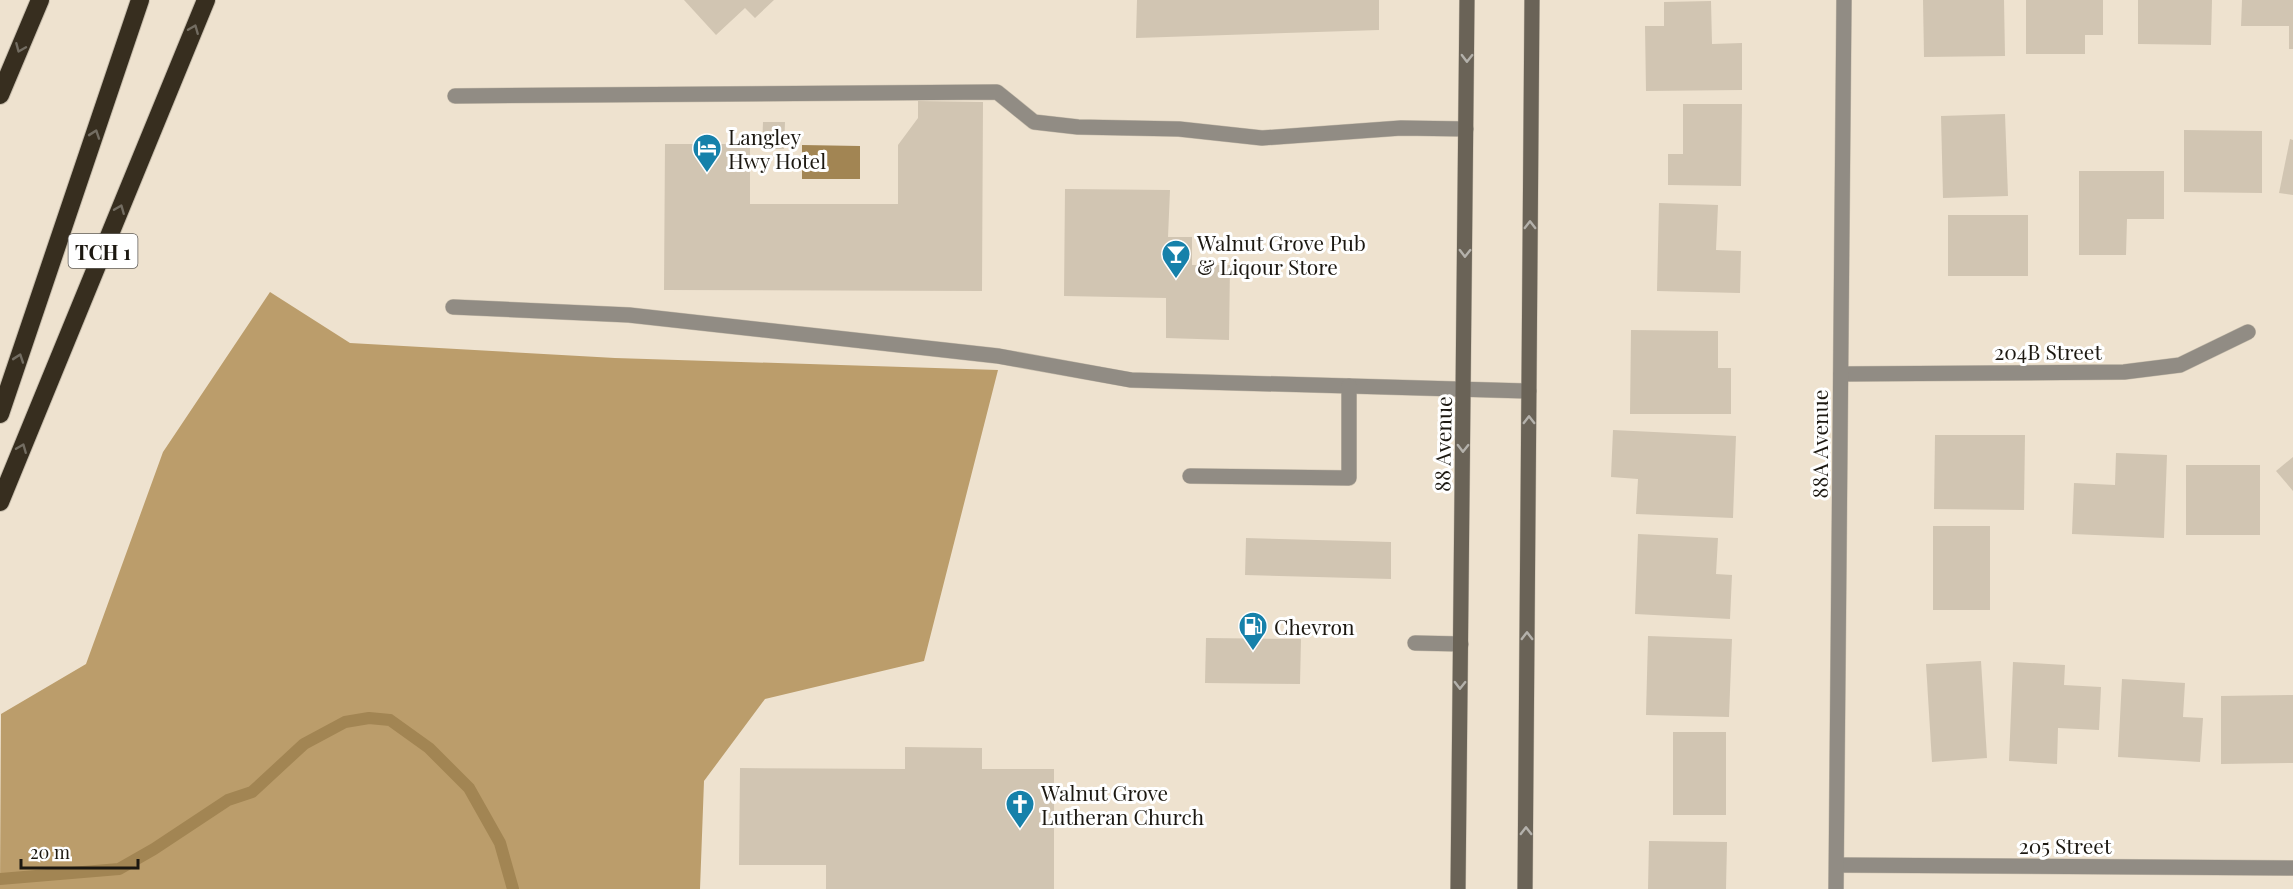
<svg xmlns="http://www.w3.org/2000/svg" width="2293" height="889" viewBox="0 0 2293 889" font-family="'Playfair Display',serif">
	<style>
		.forest { fill: #bb9d6b }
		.water { fill: #a28553 }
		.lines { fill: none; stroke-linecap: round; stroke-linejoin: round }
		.stream { stroke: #a28553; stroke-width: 12 }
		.building { fill: #d1c5b2 }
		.lane-casing { stroke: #c8bead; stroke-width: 16 }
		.street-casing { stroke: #c8bead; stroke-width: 16 }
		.secondary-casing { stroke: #c8bead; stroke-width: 16 }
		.highway-casing { stroke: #c8bead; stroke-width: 20 }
		.lane { stroke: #918c84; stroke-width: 15 }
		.street { stroke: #918c84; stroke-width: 15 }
		.secondary { stroke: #6a6357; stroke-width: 15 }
		.highway { stroke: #372e1f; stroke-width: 18 }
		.oneway { stroke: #736d62 }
		.oneway2 { stroke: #b4b1ab }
		.labels { text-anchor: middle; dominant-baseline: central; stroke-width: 6; stroke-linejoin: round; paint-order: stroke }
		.shield { fill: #fff; stroke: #605d58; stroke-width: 1.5 }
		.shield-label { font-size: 20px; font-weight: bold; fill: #1c1811 }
		.poi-label { font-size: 21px; fill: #1c1811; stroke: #fff; text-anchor: start }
		.street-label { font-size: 21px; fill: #1c1811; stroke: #fff }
	</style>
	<rect width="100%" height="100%" fill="#eee2cf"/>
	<polygon class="forest" points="270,292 350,343 615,358 998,370 924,661 765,699 704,781 700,889 0,889 1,714 86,664 163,452"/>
	<polygon class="water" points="802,145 860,146 860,179 802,179"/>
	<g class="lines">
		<polyline class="stream" points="0,879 119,869 154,849 228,800 252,792 304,744 345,722 369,718 390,720 429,748 469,788 500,843 513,889"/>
	</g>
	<g class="building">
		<polygon points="684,0 774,0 755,18 745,8 716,35"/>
		<polygon points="1137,0 1379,0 1379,30 1136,38"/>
		<polygon points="1923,0 2004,0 2005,56 1924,57"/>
		<polygon points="2026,0 2103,0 2103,35 2085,35 2085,54 2026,54"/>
		<polygon points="2138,0 2212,0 2211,45 2138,44"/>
		<polygon points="2242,0 2293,0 2293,49 2289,49 2289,26 2241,26"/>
		<polygon points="1711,1 1712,44 1742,43 1742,90 1646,91 1645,26 1664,26 1664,2"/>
		<polygon points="918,101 983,102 982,291 664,290 665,144 750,144 750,204 898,204 898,145 918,118"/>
		<polygon points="1683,104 1742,104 1741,186 1668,185 1668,154 1683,154"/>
		<polygon points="2005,114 2008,196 1943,198 1941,116"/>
		<polygon points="763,122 785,122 784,149 762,149"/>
		<polygon points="2184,130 2262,131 2262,193 2184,192"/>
		<polygon points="2290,139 2293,140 2293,195 2279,193"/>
		<polygon points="2079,171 2164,171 2164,219 2127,219 2126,255 2079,255"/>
		<polygon points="1065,189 1170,190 1168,237 1192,237 1192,265 1230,265 1229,340 1166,338 1166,298 1064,296"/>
		<polygon points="1659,203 1718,205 1716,250 1741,251 1740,293 1657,291"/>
		<rect x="1948" y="215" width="80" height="61"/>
		<polygon points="1631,330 1718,331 1718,368 1731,368 1731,414 1630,414"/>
		<polygon points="1613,430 1736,436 1733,518 1636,514 1638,479 1611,477"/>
		<polygon points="1935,435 2025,435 2024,510 1934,509"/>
		<polygon points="2116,453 2167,455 2164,538 2072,534 2074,483 2115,485"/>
		<polygon points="2293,457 2293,491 2276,471"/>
		<rect x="2186" y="465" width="74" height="70"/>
		<rect x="1933" y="526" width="57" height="84"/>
		<polygon points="1638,534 1718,538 1716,574 1732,575 1730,619 1635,614"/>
		<polygon points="1246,538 1391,542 1391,579 1245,575"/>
		<polygon points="1648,636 1732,639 1729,717 1646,715"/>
		<polygon points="1206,638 1301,639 1300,684 1205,683"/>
		<polygon points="1981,661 1987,758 1932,762 1926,664"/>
		<polygon points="2013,662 2065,665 2064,685 2101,687 2099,730 2058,728 2057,764 2009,761"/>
		<polygon points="2122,679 2185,683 2183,717 2203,718 2200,762 2118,757"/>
		<polygon points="2293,695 2293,763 2221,764 2221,696"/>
		<rect x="1673" y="732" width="53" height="83"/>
		<polygon points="905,747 982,748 982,769 1054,769 1054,889 826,889 826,865 739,865 740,768 905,769"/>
		<polygon points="1649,841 1727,842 1726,889 1648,889"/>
	</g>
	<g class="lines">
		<g class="lane-casing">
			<g id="lane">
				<polyline points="455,96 997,92 1034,122 1078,127 1179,129 1262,138 1401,128 1466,129"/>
				<polyline points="453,307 629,315 998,356 1131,380 1529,391"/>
				<polyline points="1190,476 1349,478 1349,386"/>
				<polyline points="1415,643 1461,644"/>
			</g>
		</g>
		<g class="street-casing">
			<g id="street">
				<polyline points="1841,374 2124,372 2180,365 2248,332"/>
				<polyline points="1837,865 2293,868"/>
				<polyline points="1836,889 1844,0"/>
			</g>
		</g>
		<g class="secondary-casing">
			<g id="secondary">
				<polyline points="1458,889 1467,0"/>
				<polyline points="1525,889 1532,0"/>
			</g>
		</g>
		<g class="highway-casing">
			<g id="highway">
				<polyline points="0,95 40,0"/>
				<polyline points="0,414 140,0"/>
				<polyline points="0,502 206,0"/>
			</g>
		</g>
		<use href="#lane" class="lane"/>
		<use href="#street" class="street"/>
		<use href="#secondary" class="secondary"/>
		<use href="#highway" class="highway"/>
	</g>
	<defs><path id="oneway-chevron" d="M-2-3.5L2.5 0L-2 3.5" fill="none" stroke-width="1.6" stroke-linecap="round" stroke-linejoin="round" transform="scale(1.5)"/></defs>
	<g class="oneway">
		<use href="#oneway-chevron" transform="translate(194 29) rotate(-68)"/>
		<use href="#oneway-chevron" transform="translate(20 48) rotate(113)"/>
		<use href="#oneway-chevron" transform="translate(95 134) rotate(-71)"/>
		<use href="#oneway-chevron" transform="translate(120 209) rotate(-68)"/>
		<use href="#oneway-chevron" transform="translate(19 358) rotate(-71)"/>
		<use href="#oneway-chevron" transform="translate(22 448) rotate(-68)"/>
	</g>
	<g class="oneway2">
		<use href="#oneway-chevron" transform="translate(1467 58) rotate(91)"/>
		<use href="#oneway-chevron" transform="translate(1530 225) rotate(-90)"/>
		<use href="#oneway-chevron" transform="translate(1465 253) rotate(91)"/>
		<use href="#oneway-chevron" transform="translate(1529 420) rotate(-90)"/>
		<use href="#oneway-chevron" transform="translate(1463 448) rotate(91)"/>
		<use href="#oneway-chevron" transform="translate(1527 636) rotate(-90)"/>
		<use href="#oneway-chevron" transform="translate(1460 685) rotate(91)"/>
		<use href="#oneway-chevron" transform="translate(1526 831) rotate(-90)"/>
	</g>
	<defs>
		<g id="hotel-pin" transform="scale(1.5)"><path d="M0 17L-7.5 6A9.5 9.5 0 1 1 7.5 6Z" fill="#1681aa" stroke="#fff"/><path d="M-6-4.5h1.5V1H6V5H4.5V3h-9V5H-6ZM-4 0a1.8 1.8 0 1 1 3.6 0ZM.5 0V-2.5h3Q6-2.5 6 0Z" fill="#fff"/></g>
		<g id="bar-pin" transform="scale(1.5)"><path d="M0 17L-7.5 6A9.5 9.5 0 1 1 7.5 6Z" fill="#1681aa" stroke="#fff"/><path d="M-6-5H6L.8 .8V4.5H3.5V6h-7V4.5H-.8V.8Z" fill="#fff"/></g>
		<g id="fuel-pin" transform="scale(1.5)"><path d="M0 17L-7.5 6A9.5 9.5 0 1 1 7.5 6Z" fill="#1681aa" stroke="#fff"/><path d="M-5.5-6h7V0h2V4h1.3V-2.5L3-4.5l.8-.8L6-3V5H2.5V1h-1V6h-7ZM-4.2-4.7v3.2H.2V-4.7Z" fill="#fff"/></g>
		<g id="church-pin" transform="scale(1.5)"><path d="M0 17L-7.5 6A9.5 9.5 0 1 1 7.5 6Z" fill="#1681aa" stroke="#fff"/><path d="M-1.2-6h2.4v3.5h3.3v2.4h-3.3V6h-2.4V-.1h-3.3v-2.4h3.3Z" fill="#fff"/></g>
	</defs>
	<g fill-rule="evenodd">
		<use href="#hotel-pin" x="707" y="148"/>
		<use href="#bar-pin" x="1176" y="254"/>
		<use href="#fuel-pin" x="1253" y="626"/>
		<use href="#church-pin" x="1020" y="804"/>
	</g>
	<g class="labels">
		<rect class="shield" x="68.5" y="234" width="69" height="34" rx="4.5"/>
		<g class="shield-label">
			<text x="103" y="251">TCH 1</text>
		</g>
		<g class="poi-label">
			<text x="728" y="136">Langley<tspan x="728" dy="24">Hwy Hotel</tspan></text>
			<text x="1197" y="242">Walnut Grove Pub<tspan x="1197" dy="24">&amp; Liqour Store</tspan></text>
			<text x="1274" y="626">Chevron</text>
			<text x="1041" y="792">Walnut Grove<tspan x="1041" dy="24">Lutheran Church</tspan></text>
		</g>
		<g class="street-label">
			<text x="2048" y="351">204B Street</text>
			<text transform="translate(1442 444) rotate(-89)">88 Avenue</text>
			<text transform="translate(1819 444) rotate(-90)">88A Avenue</text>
			<text x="2065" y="845">205 Street</text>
		</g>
	</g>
	<path d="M21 859v9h117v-9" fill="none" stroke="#1c1811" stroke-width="3"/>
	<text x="30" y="859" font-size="18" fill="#1c1811" stroke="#ffffff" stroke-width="4.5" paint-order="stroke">20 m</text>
</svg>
